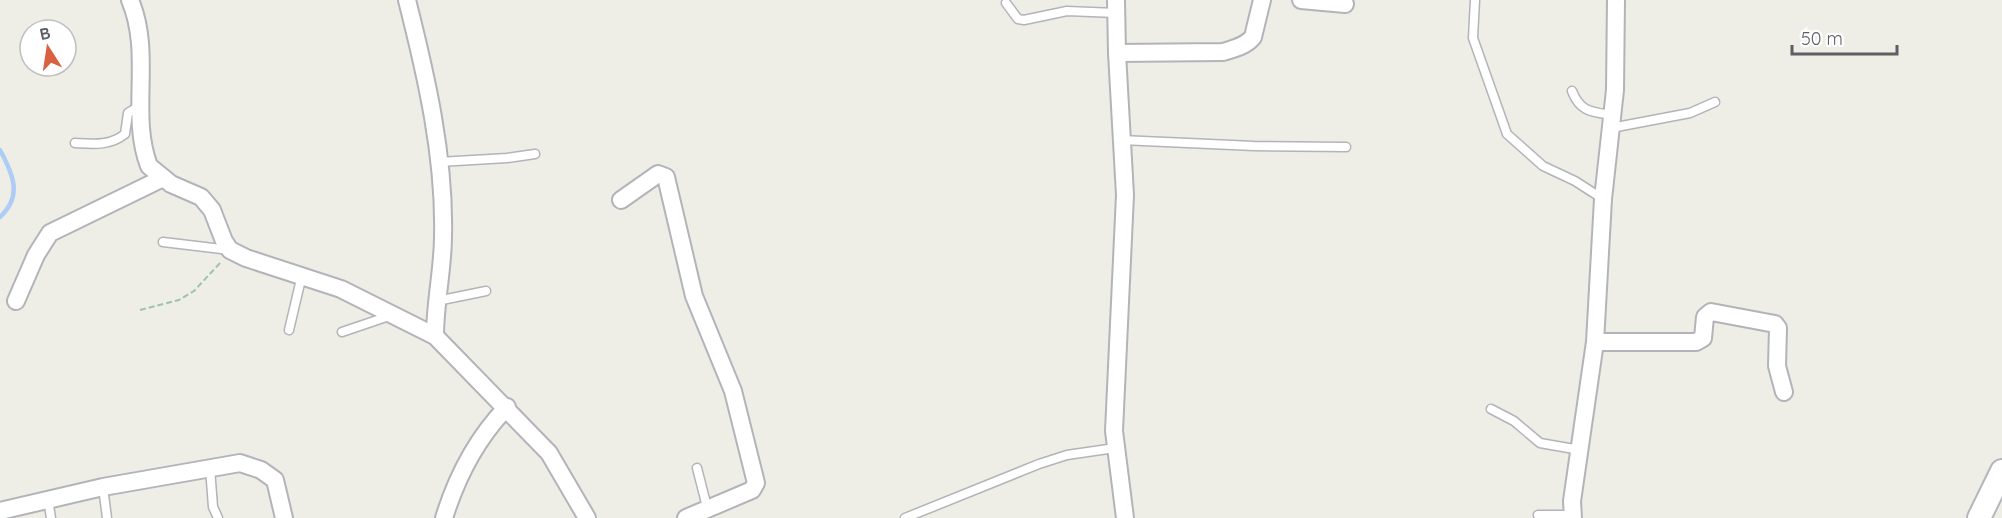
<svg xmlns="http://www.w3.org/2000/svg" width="2002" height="518" viewBox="0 0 2002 518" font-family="Quicksand,sans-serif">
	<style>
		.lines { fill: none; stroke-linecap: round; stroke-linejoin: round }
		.stream { stroke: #adcdf6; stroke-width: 4.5 }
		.lane-casing { stroke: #b3b4b9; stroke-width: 11 }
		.street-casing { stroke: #b3b4b9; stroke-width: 20 }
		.secondary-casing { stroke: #b4b6bb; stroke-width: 26 }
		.path { stroke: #9ec3ae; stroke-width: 2; stroke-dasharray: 6 3; stroke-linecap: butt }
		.lane { stroke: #fff; stroke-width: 8 }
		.street { stroke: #fff; stroke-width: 16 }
		.secondary { stroke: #fff; stroke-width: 22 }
	</style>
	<rect width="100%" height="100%" fill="#eeede6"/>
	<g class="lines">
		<path class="stream" d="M0,150C13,174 23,196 0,217"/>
		<g class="lane-casing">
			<g id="lane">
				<polyline points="1475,0 1473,38 1507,134 1543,166 1575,181 1603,199"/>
				<polyline points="1006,3 1018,19 1024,20 1067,11 1116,13"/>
				<path d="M1572,91C1580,112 1592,112 1612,115"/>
				<polyline points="1611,128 1690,113 1715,102"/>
				<polyline points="1121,140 1254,146 1346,147"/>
				<path d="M75,143C93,144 110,146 125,134L128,113L141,105"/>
				<polyline points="439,162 507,158 535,154"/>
				<polyline points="163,242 230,250"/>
				<polyline points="437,301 486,291"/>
				<polyline points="289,330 302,275"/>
				<polyline points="342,332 392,315"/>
				<polyline points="1491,409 1514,421 1540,443 1580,450"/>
				<polyline points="210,468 213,507 218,518"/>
				<polyline points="697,468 707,507"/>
				<polyline points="103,487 107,518"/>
				<polyline points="48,499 51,518"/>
				<polyline points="1538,515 1572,515"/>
				<polyline points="905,518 1039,464 1067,455 1115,448"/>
			</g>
		</g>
		<g class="street-casing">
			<g id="street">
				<path d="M130,0C153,54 129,114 149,166L171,184L201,197L212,210L224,241L230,250L246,258L341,289L435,336L549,453L587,518"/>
				<path d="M407,0C426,75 445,157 443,236C443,269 435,302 435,336"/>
				<polyline points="1116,0 1117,53 1125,195 1114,431 1125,518"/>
				<polyline points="1301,0 1345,4"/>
				<path d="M1117,53L1223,52C1233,49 1246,46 1253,37L1262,0"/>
				<polyline points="621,200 658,174 666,177 694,296 733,391 756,483 752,490 686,518"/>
				<polyline points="16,301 36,255 50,233 163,178"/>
				<polyline points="1595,342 1696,342 1703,338 1705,317 1711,312 1775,324 1778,328 1777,366 1784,392"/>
				<polyline points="0,511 103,487 240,463 261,470 275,480 284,518"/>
				<path d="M444,518C457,476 476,439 507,407"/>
				<polyline points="1573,518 1572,501 1595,342 1603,199 1615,90 1616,0"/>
			</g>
		</g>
		<g class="secondary-casing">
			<polyline id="secondary" points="1979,518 2002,471"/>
		</g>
		<polyline class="path" points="140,310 179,300 194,291 220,263"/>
		<use href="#lane" class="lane"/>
		<use href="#street" class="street"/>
		<use href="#secondary" class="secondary"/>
	</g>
	<g transform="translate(48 48) rotate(348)"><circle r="28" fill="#ffffff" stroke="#bebfc1" stroke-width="1.5"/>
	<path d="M0-4.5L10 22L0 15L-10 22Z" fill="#d86142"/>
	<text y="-9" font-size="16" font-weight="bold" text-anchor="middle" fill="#5d5f64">B</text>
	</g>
	<path d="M1792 45v9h105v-9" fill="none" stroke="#5d5f64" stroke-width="3"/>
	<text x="1801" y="45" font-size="18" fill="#5d5f64" stroke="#ffffff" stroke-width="4.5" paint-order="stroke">50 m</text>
</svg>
